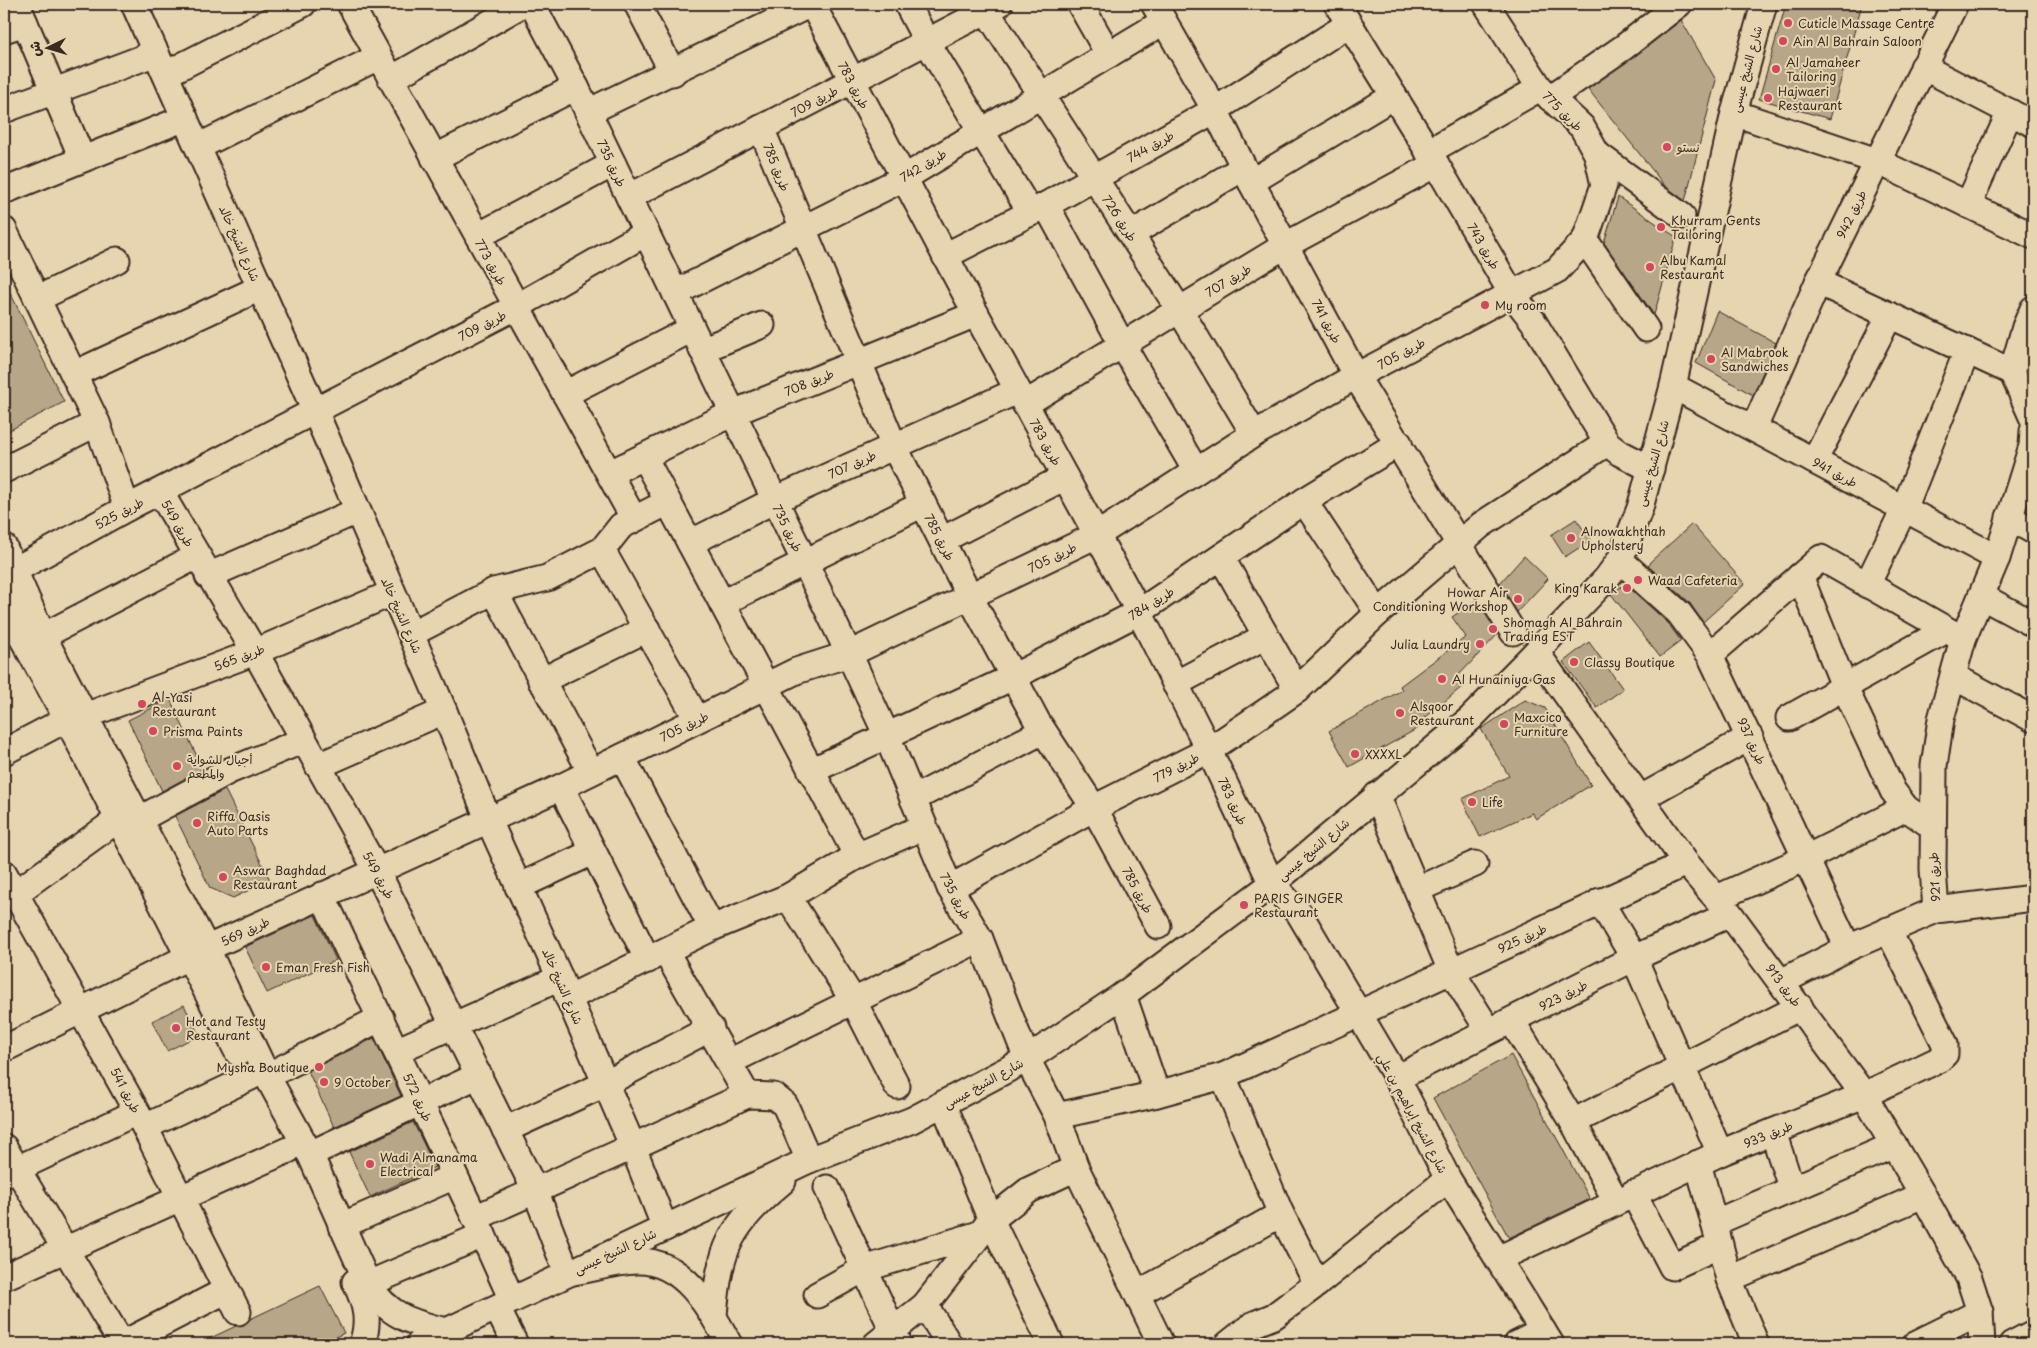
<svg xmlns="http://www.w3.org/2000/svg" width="2037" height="1348" viewBox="0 0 2037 1348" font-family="'Playpen Sans','Playpen Sans Arabic',sans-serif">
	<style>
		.building { fill: #b7a688; stroke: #3b2a1e }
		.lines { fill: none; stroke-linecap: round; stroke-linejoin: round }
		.minor-casing { stroke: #3b2a1e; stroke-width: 29 }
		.minor { stroke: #e7d5b2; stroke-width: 25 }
		.poi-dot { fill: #d1495b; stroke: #e7d5b2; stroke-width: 2 }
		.labels { text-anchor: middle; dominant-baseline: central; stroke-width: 4; stroke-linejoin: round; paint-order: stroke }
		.poi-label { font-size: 12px; fill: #3b2a1e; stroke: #e7d5b2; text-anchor: start }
		.street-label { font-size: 12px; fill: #3b2a1e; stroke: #e7d5b2 }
	</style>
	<rect width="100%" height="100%" fill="#e7d5b2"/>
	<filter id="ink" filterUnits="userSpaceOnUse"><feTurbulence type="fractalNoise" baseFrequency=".02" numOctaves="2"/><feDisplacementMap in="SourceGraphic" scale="10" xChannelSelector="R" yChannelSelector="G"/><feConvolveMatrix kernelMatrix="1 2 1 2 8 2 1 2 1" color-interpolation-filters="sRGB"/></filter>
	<g filter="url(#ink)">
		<g class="building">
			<polygon points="1786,4 1862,4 1830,119 1759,99"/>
			<polygon points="1681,20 1716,80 1685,201 1665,186 1588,89"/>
			<polygon points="1618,197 1676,237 1654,315 1604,243"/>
			<polygon points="4,280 64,402 4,433"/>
			<polygon points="1717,311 1776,343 1753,395 1696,363"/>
			<polygon points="1576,519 1591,540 1565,557 1551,535"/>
			<polygon points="1692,524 1745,584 1703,622 1689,602 1648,566 1651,563 1650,562"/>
			<polygon points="1524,556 1548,579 1517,612 1500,583"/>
			<polygon points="1625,584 1668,623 1681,641 1660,657 1611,594"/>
			<polygon points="1477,600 1498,634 1458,676 1463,686 1420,722 1422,726 1349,767 1329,731 1402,690 1400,686 1466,637 1452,617"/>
			<polygon points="1589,642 1623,689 1597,708 1563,662"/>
			<polygon points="170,699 203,769 162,791 128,720"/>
			<polygon points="1525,700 1545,708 1591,785 1536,819 1532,813 1480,837 1462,799 1509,776 1481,729"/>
			<polygon points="225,790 270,880 233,898 210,888 175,816"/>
			<polygon points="315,915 336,960 267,993 245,947"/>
			<polygon points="184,1005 199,1035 167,1051 152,1021"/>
			<polygon points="374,1038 401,1096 334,1127 308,1071"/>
			<polygon points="1511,1055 1590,1199 1509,1238 1433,1098"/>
			<polygon points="413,1122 435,1167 370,1197 349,1152"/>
			<polygon points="320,1286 344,1333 321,1344 198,1344 236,1326 244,1325 250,1319"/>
		</g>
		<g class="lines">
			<g class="minor-casing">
				<g id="minor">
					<polyline points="17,4 82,158"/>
					<polyline points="134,4 315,411 444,711 489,821 560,978 633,1147 665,1228"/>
					<polyline points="350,4 634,519"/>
					<polyline points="532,4 576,87 849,654 887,736 950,888 980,939 1027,1059 1057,1116 1076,1168 1161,1344"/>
					<polyline points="637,4 673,73"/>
					<polyline points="812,4 976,314 1139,612 1209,750 1272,884 1299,913 1397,1078 1448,1179 1551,1344"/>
					<polyline points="907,4 927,42 1031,213"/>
					<polyline points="982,4 1179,309 1254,434"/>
					<polyline points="1080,4 1109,55"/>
					<polyline points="1154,4 1215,110 1251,182 1356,376 1513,632"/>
					<polyline points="1337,4 1436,164 1512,294 1533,321 1607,443 1620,453 1651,469"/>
					<polyline points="1486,4 1540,88 1582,127 1597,154 1604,185 1585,240 1646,329"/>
					<polyline points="4,30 25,23"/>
					<polyline points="1923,67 2033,124"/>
					<polyline points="166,74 303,4"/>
					<polyline points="391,79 523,4"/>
					<polyline points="1550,98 1624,47 1679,4"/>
					<polyline points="4,110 156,53"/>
					<polyline points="588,112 811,4"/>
					<polyline points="1734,113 1877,161 2033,236"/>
					<polyline points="761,128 894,446 970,597 1037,721 1094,808 1158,926"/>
					<polyline points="198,147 378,57"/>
					<polyline points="1428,152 1540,88"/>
					<polyline points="1597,154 1682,216"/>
					<polyline points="434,158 576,87"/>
					<polyline points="1251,182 1394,96"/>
					<polyline points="4,191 185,118"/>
					<polyline points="629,197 999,4"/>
					<polyline points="1046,205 1123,346 1196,471"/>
					<polyline points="1968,205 2010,112"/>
					<polyline points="4,230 97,423 127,508"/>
					<polyline points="1131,234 1243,168"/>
					<polyline points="478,236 613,164"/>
					<polyline points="945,256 1046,205 1215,110 1349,24"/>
					<polyline points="1818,282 2012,372"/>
					<polyline points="675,293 904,178 1163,22"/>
					<polyline points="37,299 117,260"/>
					<polyline points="702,350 762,325"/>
					<polyline points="2012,372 2025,327 2033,309"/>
					<polyline points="2012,372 2033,419"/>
					<polyline points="74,374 260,288"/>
					<polyline points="1673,386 1997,558"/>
					<polyline points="565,394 692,329"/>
					<polyline points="1025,404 1286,245 1436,164"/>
					<polyline points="1754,428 1818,282 1955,4"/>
					<polyline points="644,457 857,856"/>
					<polyline points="1814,461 1890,315"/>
					<polyline points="4,470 97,423"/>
					<polyline points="610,473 733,413 976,314"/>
					<path d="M160,492L255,652L377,871L535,1190L567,1273C590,1270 613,1262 636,1261C683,1259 710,1308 729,1344"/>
					<polyline points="1304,501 1378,613"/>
					<polyline points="2009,517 2033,531"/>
					<polyline points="942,540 1065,477"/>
					<polyline points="690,543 775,500 1017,391"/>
					<path d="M4,547L43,636L207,949L267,1076L310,1154L368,1284C388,1316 412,1323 447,1331"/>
					<polyline points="602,550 697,719"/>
					<polyline points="1221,557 1297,690"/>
					<polyline points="1620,560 1679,613 1710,655 1848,948"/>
					<polyline points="4,576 127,508 516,307 646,233"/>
					<polyline points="208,576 357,511"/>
					<polyline points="1800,576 1844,686 1893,791 1906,808 1933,827"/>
					<polyline points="1867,585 1904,509 1967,351"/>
					<polyline points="494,591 591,772"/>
					<polyline points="1981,596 2033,624"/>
					<polyline points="722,603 923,504"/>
					<polyline points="4,605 67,719 238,1053"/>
					<polyline points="411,634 494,591 547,578 602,550 621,526 668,502"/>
					<polyline points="43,636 197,556"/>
					<polyline points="1536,652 1686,863 1730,914 1864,1095 1923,1195 1969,1278 1980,1312 1982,1344"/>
					<polyline points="1710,655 1821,558 1963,639"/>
					<polyline points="1953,676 2033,719"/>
					<polyline points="541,681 647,629"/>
					<polyline points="1175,684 1266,636"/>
					<polyline points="85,716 255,652 392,593"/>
					<polyline points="1789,718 1946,630"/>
					<polyline points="4,752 67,719"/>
					<polyline points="622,757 712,928"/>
					<polyline points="318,766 444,711"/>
					<polyline points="811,771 1013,677 1139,612 1304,501 1399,443"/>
					<polyline points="561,787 648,960"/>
					<polyline points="1377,795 1451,971 1489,1031"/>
					<polyline points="1641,798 1750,737"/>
					<polyline points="913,799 1043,731"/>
					<polyline points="138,820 229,771 304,740"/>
					<polyline points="4,873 137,1112 238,1312"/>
					<polyline points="518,887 593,852"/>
					<polyline points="950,888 1094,808 1209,750 1271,708 1297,690 1378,613 1481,525 1607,443"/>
					<polyline points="1418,889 1475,864"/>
					<polyline points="16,893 117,820"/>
					<polyline points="322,895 483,1235 512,1300"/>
					<polyline points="788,897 853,1000 897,1086"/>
					<polyline points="1717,898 1806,858 1906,808"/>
					<polyline points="1600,901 1634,958 1720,1153 1864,1095 1940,1059 1945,1054 1945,1044 1888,930"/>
					<polyline points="1936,910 2033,898"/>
					<polyline points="666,952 747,1095 774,1096 785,1105 809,1160"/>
					<polyline points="1781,982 1848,948 1936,910 1933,869 1934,766 1941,719 1963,639 1997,558 2032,446 2033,431"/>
					<polyline points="1123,995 1157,1094"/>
					<polyline points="568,998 712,928 788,897 857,856 923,827"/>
					<polyline points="1512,1021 1573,1122 1616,1201"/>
					<polyline points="4,1049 188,957 561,787 796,671 849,654 1097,535 1254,434 1356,376 1557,270 1585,240"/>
					<polyline points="396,1051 560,978"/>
					<polyline points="729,1062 980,939"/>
					<polyline points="267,1076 381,1018"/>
					<polyline points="1223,1076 1281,1214 1317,1284"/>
					<polyline points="1397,1078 1634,958 1730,914"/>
					<polyline points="944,1105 991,1220 1051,1344"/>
					<polyline points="1057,1116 1157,1094 1223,1076 1686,863"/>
					<polyline points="1573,1122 1800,1007"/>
					<polyline points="145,1127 251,1077"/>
					<polyline points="505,1130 605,1084 711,1028"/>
					<polyline points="1773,1132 1792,1190"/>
					<polyline points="4,1147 122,1344"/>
					<polyline points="310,1154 479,1075"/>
					<polyline points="1698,1163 1729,1279 1756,1344"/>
					<polyline points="4,1175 137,1112"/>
					<polyline points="827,1188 899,1344"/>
					<polyline points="1633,1193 1672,1267 1720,1245"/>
					<polyline points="475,1218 747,1095"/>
					<polyline points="1714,1223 1894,1145"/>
					<polyline points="341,1226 455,1176"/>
					<polyline points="1498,1259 1720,1153"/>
					<polyline points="4,1277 288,1150"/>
					<polyline points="1729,1279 1923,1195"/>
					<path d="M355,1282C366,1304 370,1321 362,1344"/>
					<polyline points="368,1284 483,1235"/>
					<polyline points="1137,1294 1281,1214"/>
					<polyline points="817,1295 864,1269 979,1234"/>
					<polyline points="925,1305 949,1344"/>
					<polyline points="497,1308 515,1344"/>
					<path d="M714,1315C720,1246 730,1226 783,1181"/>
					<polyline points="122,1344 227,1290"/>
					<polyline points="419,1344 809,1160 912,1120 1027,1059 1123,995 1272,884 1470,719 1536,652 1606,579 1620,560 1640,508 1673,386 1734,113 1764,4"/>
					<polyline points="876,1344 925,1305 991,1220 1029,1190 1076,1168"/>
					<polyline points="1228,1344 1252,1325 1274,1316 1317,1284 1448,1179"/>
					<polyline points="1517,1344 1543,1331"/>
					<polyline points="1915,1344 1980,1312"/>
					<polyline points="2012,1344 2033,1333"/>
				</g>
			</g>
			<use href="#minor" class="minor"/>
		</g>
	</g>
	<g class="poi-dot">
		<circle cx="1788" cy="23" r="5"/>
		<circle cx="1783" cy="41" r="5"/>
		<circle cx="1776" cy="69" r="5"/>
		<circle cx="1768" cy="98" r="5"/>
		<circle cx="1667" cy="147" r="5"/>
		<circle cx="1661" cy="227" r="5"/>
		<circle cx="1650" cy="267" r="5"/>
		<circle cx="1485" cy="305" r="5"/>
		<circle cx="1711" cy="359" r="5"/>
		<circle cx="1571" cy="538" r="5"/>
		<circle cx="1638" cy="580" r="5"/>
		<circle cx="1627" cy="588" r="5"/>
		<circle cx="1518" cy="599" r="5"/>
		<circle cx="1493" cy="629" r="5"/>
		<circle cx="1480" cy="644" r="5"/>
		<circle cx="1574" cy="662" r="5"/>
		<circle cx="1442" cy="679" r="5"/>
		<circle cx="142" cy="704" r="5"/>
		<circle cx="1400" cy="713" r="5"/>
		<circle cx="1504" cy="724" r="5"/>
		<circle cx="153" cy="731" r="5"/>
		<circle cx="1355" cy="754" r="5"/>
		<circle cx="177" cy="766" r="5"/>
		<circle cx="1472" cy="802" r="5"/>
		<circle cx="197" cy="823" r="5"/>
		<circle cx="223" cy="877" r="5"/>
		<circle cx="1244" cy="905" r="5"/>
		<circle cx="266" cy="967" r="5"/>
		<circle cx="176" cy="1028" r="5"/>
		<circle cx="319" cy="1067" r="5"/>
		<circle cx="324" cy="1082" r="5"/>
		<circle cx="370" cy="1164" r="5"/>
	</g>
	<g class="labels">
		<g class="poi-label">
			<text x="1798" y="23">Cuticle Massage Centre</text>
			<text x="1793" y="41">Ain Al Bahrain Saloon</text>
			<text x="1786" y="62">Al Jamaheer<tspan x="1786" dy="14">Tailoring</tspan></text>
			<text x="1778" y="91">Hajwaeri<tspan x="1778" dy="14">Restaurant</tspan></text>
			<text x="1677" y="147">نستو</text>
			<text x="1671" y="220">Khurram Gents<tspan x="1671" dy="14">Tailoring</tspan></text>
			<text x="1660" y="260">Albu Kamal<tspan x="1660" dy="14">Restaurant</tspan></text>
			<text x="1495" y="305">My room</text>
			<text x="1721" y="352">Al Mabrook<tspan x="1721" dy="14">Sandwiches</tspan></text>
			<text x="1581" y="531">Alnowakhthah<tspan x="1581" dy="14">Upholstery</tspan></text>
			<text x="1648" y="580">Waad Cafeteria</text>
			<text x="1617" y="588" text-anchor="end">King Karak</text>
			<text x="1508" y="592" text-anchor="end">Howar Air<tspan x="1508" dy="14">Conditioning Workshop</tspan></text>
			<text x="1503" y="622">Shomagh Al Bahrain<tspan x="1503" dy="14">Trading EST</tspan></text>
			<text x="1470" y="644" text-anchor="end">Julia Laundry</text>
			<text x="1584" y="662">Classy Boutique</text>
			<text x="1452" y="679">Al Hunainiya Gas</text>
			<text x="152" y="697">Al-Yasi<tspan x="152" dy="14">Restaurant</tspan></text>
			<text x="1410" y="706">Alsqoor<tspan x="1410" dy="14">Restaurant</tspan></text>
			<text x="1514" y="717">Maxcico<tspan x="1514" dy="14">Furniture</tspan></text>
			<text x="163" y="731">Prisma Paints</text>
			<text x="1365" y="754">XXXXL</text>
			<text x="187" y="759">أجيال للشواية<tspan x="187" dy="14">والمطعم</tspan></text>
			<text x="1482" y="802">Life</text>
			<text x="207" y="816">Riffa Oasis<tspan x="207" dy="14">Auto Parts</tspan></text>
			<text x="233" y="870">Aswar Baghdad<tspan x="233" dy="14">Restaurant</tspan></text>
			<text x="1254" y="898">PARIS GINGER<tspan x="1254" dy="14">Restaurant</tspan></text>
			<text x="276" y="967">Eman Fresh Fish</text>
			<text x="186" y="1021">Hot and Testy<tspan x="186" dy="14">Restaurant</tspan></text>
			<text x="309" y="1067" text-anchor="end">Mysha Boutique</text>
			<text x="334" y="1082">9 October</text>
			<text x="380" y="1157">Wadi Almanama<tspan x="380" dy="14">Electrical</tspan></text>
		</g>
		<g class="street-label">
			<text transform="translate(1746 69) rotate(-75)">شارع الشيخ عيسى</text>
			<text transform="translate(854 85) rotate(62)">طريق 783</text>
			<text transform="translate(814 101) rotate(-28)">طريق 709</text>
			<text transform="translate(1563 111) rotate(45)">طريق 775</text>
			<text transform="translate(1150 146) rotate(-29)">طريق 744</text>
			<text transform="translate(612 163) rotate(65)">طريق 735</text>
			<text transform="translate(923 165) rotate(-31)">طريق 742</text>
			<text transform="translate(777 167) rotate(68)">طريق 785</text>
			<text transform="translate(1851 214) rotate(-64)">طريق 942</text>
			<text transform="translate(1120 218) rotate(57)">طريق 726</text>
			<text transform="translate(240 243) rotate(66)">شارع الشيخ خالد</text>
			<text transform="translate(1484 246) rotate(60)">طريق 743</text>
			<text transform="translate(491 262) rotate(61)">طريق 773</text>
			<text transform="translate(1228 280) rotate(-31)">طريق 707</text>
			<text transform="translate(1327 321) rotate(62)">طريق 741</text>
			<text transform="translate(482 325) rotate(-27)">طريق 709</text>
			<text transform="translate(1401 353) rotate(-28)">طريق 705</text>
			<text transform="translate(809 382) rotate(-22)">طريق 708</text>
			<text transform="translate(1046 442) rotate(61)">طريق 783</text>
			<text transform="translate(1652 463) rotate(-74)">شارع الشيخ عيسى</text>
			<text transform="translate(852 464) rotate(-24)">طريق 707</text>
			<text transform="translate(1835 472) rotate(28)">طريق 941</text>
			<text transform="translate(119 513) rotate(-28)">طريق 525</text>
			<text transform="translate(178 523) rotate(60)">طريق 549</text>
			<text transform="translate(788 528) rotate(64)">طريق 735</text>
			<text transform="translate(940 537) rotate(63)">طريق 785</text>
			<text transform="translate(1052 557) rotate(-26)">طريق 705</text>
			<text transform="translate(1151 603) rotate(-32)">طريق 784</text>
			<text transform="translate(402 615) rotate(66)">شارع الشيخ خالد</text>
			<text transform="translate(239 657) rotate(-21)">طريق 565</text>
			<text transform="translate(684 726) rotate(-26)">طريق 705</text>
			<text transform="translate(1752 741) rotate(65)">طريق 937</text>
			<text transform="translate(1176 767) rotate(-27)">طريق 779</text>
			<text transform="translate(1233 801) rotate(65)">طريق 783</text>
			<text transform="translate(1313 849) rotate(-40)">شارع الشيخ عيسى</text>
			<text transform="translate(379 875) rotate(62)">طريق 549</text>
			<text transform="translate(1934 877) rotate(-93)">طريق 921</text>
			<text transform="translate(1138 890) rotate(62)">طريق 785</text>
			<text transform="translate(956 896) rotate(62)">طريق 735</text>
			<text transform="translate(245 931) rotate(-25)">طريق 569</text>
			<text transform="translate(1522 938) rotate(-25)">طريق 925</text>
			<text transform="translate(1784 985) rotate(53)">طريق 913</text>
			<text transform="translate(563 986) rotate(66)">شارع الشيخ خالد</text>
			<text transform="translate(1563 995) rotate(-27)">طريق 923</text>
			<text transform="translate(983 1083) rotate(-29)">شارع الشيخ عيسى</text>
			<text transform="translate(126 1090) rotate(62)">طريق 541</text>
			<text transform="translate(418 1097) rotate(65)">طريق 572</text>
			<text transform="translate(1413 1113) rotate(62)">شارع الشيخ إبراهيم بن علي</text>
			<text transform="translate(1768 1134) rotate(-22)">طريق 933</text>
			<text transform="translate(615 1251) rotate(-25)">شارع الشيخ عيسى</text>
		</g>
	</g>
	<rect width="2037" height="1348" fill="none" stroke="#e7d5b2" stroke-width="20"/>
	<rect x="10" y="10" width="2017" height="1328" fill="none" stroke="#3b2a1e" stroke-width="2" filter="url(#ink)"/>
	<g transform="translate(48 48) rotate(265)" stroke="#e7d5b2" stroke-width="4" paint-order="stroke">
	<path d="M0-4L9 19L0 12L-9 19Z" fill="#3b2a1e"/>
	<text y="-8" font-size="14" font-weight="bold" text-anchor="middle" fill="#3b2a1e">ش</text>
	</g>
</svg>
